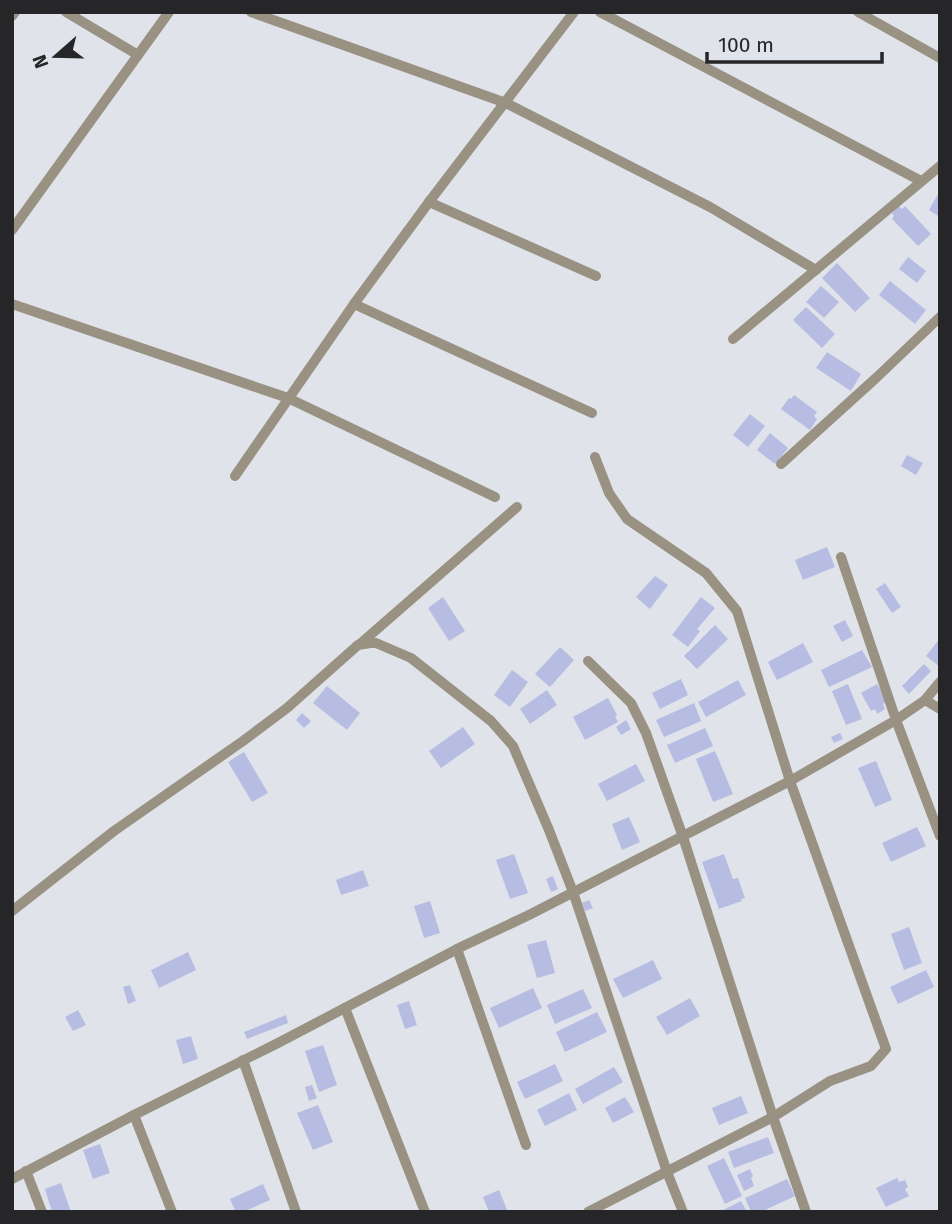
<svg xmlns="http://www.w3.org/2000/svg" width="952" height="1224" viewBox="0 0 952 1224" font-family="'Fira Sans',sans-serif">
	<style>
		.building { fill: #b7bde2 }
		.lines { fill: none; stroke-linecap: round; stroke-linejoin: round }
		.minor { stroke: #999283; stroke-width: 10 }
	</style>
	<rect width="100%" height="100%" fill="#e1e3ea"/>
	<g class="building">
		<polygon points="938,194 940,195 940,217 929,210"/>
		<polygon points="899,206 902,209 905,206 931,234 918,246 892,219 894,216 892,213"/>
		<polygon points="908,257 926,271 917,283 899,269"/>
		<polygon points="837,263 870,298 855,312 822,278"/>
		<polygon points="890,281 926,310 915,324 879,295"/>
		<polygon points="821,286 839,302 824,318 806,302"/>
		<polygon points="806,307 835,334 822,348 793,320"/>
		<polygon points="827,352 861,374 851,391 816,368"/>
		<polygon points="794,395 817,412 814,416 817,419 810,430 781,409 789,398 791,399"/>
		<polygon points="750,414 765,426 748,447 733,435"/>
		<polygon points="770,433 788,448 775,464 757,450"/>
		<polygon points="907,455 923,463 916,475 901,466"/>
		<polygon points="827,547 835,567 803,580 795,560"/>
		<polygon points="655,576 668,585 650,609 636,597"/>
		<polygon points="885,583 901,607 892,613 876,589"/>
		<polygon points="443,597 465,631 449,641 428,608"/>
		<polygon points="701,597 715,608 697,629 700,631 688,647 672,635"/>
		<polygon points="845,620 853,636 842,642 833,626"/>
		<polygon points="715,625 728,639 697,669 684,656"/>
		<polygon points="940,638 940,667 926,656"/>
		<polygon points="803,643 813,662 777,680 768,662"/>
		<polygon points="560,647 574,660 550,687 535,674"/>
		<polygon points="862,650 872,667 829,687 821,670"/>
		<polygon points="924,664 931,671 909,694 902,686"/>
		<polygon points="512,670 528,682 510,707 494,695"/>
		<polygon points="681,679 688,695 660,709 652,693"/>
		<polygon points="738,680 746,695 706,717 698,702"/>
		<polygon points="848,684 862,719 846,725 832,691"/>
		<polygon points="877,684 888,701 883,704 885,709 877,714 875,709 871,711 861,693"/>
		<polygon points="327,686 360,713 347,730 313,703"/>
		<polygon points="547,690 557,705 530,724 520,709"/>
		<polygon points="608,698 617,715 615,716 618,722 585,740 573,717"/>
		<polygon points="694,703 701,721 664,737 656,720"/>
		<polygon points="302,713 311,721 304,728 296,720"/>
		<polygon points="626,720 631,729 621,735 616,727"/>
		<polygon points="463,727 475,744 441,768 429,751"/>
		<polygon points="705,728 713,746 675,763 667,745"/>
		<polygon points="840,733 843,739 834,743 831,737"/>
		<polygon points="715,751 733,794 713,802 696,759"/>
		<polygon points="244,752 268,793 252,802 228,762"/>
		<polygon points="876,761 892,800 875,807 858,768"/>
		<polygon points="636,764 645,781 607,801 598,784"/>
		<polygon points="629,817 640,842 622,850 612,824"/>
		<polygon points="917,827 926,846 891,862 882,843"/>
		<polygon points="514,854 528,893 510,899 496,860"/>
		<polygon points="724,854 733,879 738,878 745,898 741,899 742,901 719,909 702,862"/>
		<polygon points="363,870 369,886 341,895 336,880"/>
		<polygon points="553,876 558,889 551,892 546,879"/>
		<polygon points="589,900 593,908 585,911 582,903"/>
		<polygon points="430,901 440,933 424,938 414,906"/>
		<polygon points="909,927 922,963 904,970 891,934"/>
		<polygon points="546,940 555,973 537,978 527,945"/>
		<polygon points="188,952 196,970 159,988 151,970"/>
		<polygon points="653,960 662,979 623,998 613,979"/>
		<polygon points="926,970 934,987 898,1004 890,987"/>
		<polygon points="130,985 136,1001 128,1004 123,987"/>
		<polygon points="533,988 542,1008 499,1028 490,1008"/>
		<polygon points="583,989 592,1008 555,1024 547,1005"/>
		<polygon points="690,998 700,1016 667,1035 656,1017"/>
		<polygon points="409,1001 417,1025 405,1029 397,1005"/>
		<polygon points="78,1010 86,1025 73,1031 65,1017"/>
		<polygon points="597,1012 607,1032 565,1052 556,1032"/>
		<polygon points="286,1015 288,1023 247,1039 244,1032"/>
		<polygon points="191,1036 198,1059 183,1064 176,1040"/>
		<polygon points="323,1045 337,1085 319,1092 305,1051"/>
		<polygon points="555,1064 563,1081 525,1099 517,1082"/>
		<polygon points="614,1067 623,1082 583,1104 575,1089"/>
		<polygon points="312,1085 317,1098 309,1101 305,1087"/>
		<polygon points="569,1093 577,1110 545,1126 537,1110"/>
		<polygon points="741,1096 748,1113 719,1125 712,1108"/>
		<polygon points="625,1097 634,1112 613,1123 605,1108"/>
		<polygon points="318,1105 333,1142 313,1150 297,1113"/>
		<polygon points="768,1137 774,1153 734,1168 728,1152"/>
		<polygon points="100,1144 110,1173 93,1179 83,1150"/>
		<polygon points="724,1158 742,1196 725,1204 707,1166"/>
		<polygon points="750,1169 753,1176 751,1178 754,1186 744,1191 737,1175"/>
		<polygon points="897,1178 899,1182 905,1180 908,1187 905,1189 909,1196 886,1207 876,1188"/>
		<polygon points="787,1179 795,1196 761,1212 751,1212 745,1198"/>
		<polygon points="61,1183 71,1212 52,1212 45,1189"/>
		<polygon points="263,1184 270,1200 243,1212 236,1212 230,1199"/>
		<polygon points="499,1190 508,1212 489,1212 483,1197"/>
		<polygon points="741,1201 747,1212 719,1212"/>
	</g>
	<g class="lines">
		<g class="minor">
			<polyline points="66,12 138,55"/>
			<polyline points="251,12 506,103 710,207 816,270"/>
			<polyline points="600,12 921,181"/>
			<polyline points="858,12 940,58"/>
			<polyline points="12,16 15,12"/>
			<polyline points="429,202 596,276"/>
			<polyline points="12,230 169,12"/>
			<polyline points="12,304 288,398 495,497"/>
			<polyline points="354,304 592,413"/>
			<polyline points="733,339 940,166"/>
			<polyline points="781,464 876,378 940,317"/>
			<polyline points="235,476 354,304 429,202 574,12"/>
			<polyline points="841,557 896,720 940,836"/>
			<polyline points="360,644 517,507"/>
			<polyline points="588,661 631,703 646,733 683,837 773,1117 806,1212"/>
			<polyline points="925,700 940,709"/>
			<polyline points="12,911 114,831 243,741 287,708 358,645 370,643 376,643 411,658 491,721 513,746 549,830 573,892 667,1172 683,1212"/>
			<polyline points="457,949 526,1145"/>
			<polyline points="345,1008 425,1212"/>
			<polyline points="243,1060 296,1212"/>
			<polyline points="134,1115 172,1212"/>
			<polyline points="26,1171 42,1212"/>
			<polyline points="12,1179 134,1115 278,1043 463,946 529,915 790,781 896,720 925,700 940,682"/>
			<polyline points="588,1212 773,1117 830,1081 871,1066 886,1049 790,781 737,611 706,573 627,519 609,493 595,457"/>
		</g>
	</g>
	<rect width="952" height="1224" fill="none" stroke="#262629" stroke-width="28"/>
	<g transform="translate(56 56) rotate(250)" stroke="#e1e3ea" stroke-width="5" paint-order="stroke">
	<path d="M0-5L12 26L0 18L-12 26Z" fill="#262629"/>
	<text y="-10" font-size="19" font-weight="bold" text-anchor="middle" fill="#262629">N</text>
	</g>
	<path d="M707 52v10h175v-10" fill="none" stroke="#262629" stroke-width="3.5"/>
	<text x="718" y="52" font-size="21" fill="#262629" stroke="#e1e3ea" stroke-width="5" paint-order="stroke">100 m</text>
</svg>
